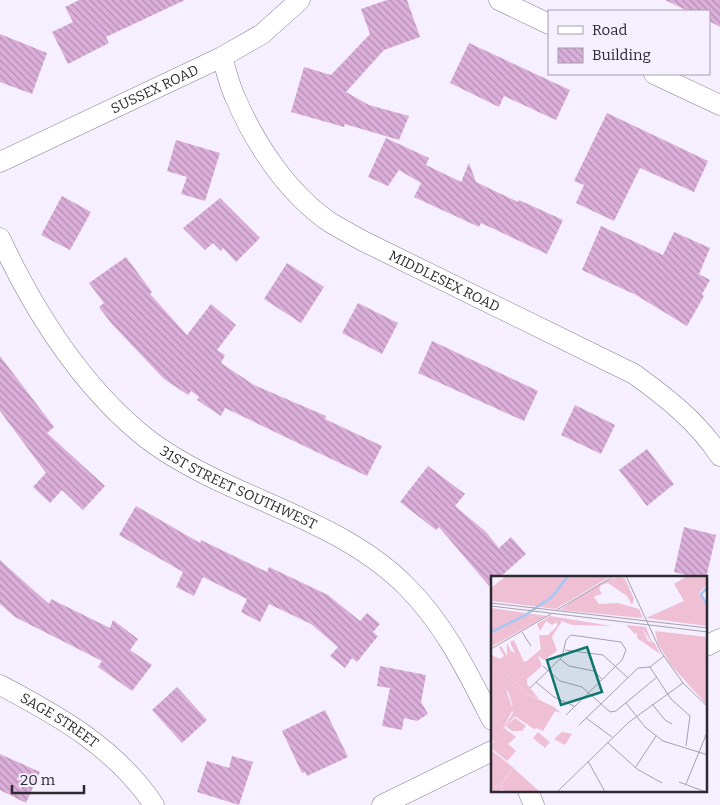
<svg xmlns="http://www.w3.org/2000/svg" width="720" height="805" viewBox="0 0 720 805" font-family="Bitter,serif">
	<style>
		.building { fill: url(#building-back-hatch) }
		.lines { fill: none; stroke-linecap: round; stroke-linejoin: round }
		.minor-casing { stroke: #857f90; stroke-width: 21 }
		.minor { stroke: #fff; stroke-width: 20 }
		.labels { text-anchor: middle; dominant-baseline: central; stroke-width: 4.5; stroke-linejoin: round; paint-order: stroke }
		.street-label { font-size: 14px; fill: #2c2930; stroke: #f5efff }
		.inset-river { fill: none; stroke: #a4c7f5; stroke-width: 2.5 }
		.inset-road { fill: none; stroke: #a5a0ac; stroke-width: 1 }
		.view { fill: #0f766e; fill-opacity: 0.15; stroke: #0f766e; stroke-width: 2.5 }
		.inset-edge { fill: none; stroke: #2c2930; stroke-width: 2.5 }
	</style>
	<defs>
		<pattern id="building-back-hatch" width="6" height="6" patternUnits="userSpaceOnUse" patternTransform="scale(1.25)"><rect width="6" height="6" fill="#dbafda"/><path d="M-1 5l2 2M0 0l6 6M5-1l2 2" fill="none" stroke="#b28eb1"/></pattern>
	</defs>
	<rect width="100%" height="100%" fill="#f5efff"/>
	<g class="building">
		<polygon points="79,0 185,0 106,37 109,43 68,64 52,32 73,22 65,7"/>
		<polygon points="387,0 407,0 420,37 384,50 346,92 369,105 409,116 399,140 345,124 344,127 291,112 304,67 331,75 370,34 361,9"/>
		<polygon points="665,0 720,0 720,27 709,21 709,11 688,11"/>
		<polygon points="0,34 47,53 32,94 0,82"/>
		<polygon points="469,43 570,90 556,120 504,96 499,107 450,83"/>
		<polygon points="607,113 708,161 694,192 640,168 614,221 576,203 584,185 574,181"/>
		<polygon points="386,138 429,158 426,165 461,182 469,163 476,182 518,202 519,200 563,220 547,254 481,223 479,227 414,197 421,183 399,170 388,186 368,177"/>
		<polygon points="176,140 220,153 205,201 181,194 187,177 167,171"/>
		<polygon points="62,196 91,212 70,250 41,235"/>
		<polygon points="220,198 260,238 236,262 223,248 221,251 213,243 205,250 183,228"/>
		<polygon points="601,226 663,255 674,232 710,248 699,274 710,280 702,294 704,296 687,326 636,295 582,270"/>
		<polygon points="126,257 152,292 150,294 187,335 211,304 236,325 217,350 225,355 221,363 254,385 326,416 325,419 382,446 367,476 225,408 221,416 197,400 199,397 191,391 188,395 164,379 111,323 99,307 104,303 89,283"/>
		<polygon points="287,263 324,287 301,323 264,299"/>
		<polygon points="358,303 398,323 382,354 342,333"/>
		<polygon points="432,341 538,391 524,421 418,373"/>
		<polygon points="0,356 54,427 47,433 105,486 83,510 62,490 50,503 33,487 46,473 0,411"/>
		<polygon points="575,405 615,425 601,454 561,435"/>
		<polygon points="647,449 674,484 647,506 619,470"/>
		<polygon points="428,466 465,494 455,506 486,532 499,548 511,537 526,554 499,578 492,578 492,583 489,586 439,527 436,530 400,502"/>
		<polygon points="136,506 200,543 201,540 267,572 269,567 328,595 360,621 367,613 380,624 373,632 378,636 357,662 352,658 345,668 330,656 338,647 311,624 269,604 260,622 241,612 247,599 203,577 194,596 176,587 183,572 119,535"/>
		<polygon points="684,527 716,535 706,578 699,578 674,572"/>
		<polygon points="0,560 49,604 51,599 110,628 113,620 138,639 130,650 152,665 132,691 98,667 102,661 15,617 0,604"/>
		<polygon points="380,666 426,675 421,702 428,714 417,721 404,718 402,730 382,726 390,688 377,686"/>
		<polygon points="177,687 207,720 182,743 152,710"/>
		<polygon points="325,710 348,757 307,776 305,772 302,773 282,731"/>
		<polygon points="0,754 40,772 26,803 0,790"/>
		<polygon points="232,756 253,762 239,805 197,792 207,761 229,768"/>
	</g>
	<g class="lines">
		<g class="minor-casing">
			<g id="minor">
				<polyline points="499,0 549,24"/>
				<path id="s1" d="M222,57C226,70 229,84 235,97C255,144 288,194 331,223C341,229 351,234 361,240L634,374C666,397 698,422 720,456"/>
				<polyline points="654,74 720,105"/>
				<path id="s2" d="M0,162L222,57L262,34L300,0"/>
				<path id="s3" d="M0,238C35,313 81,386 146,438C168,455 192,468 217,480C282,511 356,535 407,587C445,625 468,673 492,720"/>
				<polyline points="706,646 720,639"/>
				<path id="s4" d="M0,685C59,716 116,748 154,805"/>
				<polyline points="528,791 534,805"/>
				<polyline points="382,805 492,751"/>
			</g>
		</g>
		<use href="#minor" class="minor"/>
	</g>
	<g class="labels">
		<g class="street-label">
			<text stroke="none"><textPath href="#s2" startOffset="171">SUSSEX ROAD</textPath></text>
			<text stroke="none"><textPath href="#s1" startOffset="330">MIDDLESEX ROAD</textPath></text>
			<text stroke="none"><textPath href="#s3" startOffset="355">31ST STREET SOUTHWEST</textPath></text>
			<text stroke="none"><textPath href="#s4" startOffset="69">SAGE STREET</textPath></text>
		</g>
	</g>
	<g transform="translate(491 576)">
		<rect width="216" height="216" fill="#f5efff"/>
		<path d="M196,0H216V9L208,17L216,29V50L155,42L193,25L183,8ZM88,21H103L108,28L127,27L140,39L150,42L90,36L83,24ZM151,52L157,65L163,67L161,62L169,78L146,62V53ZM0,86L31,112L29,114L11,101L21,131L30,115L63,131L49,151L43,153L21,135L11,154L13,152L25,161L17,168L25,175L16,185L0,172L3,164L0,167ZM24,142L35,150L31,155H21L15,150ZM47,156L59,166L54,172L42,162ZM71,156L81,158L74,169L63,163ZM0,174L19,189L49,216H16L9,212L22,192L6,210L0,209Z" fill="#efbfd4"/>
		<path d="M129,0L134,3L143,23L141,29L136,20L117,7L110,9L108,13L111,18L104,20L97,27L88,21L114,5ZM83,24L101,37L69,34ZM127,27L148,33L152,42L133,39ZM59,40L121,50L81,49L71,45L61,61L66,75L53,84L47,80L51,90L36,103V108L48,123L30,115L22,132L18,117L8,103L10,100L29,114L31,112L0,86V79L9,83L13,80L8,71L10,70L16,80V67L20,75L24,77L19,66L23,64L33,86L36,85L50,73L48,59H57L66,50V46L61,49L55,45L49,55L46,48ZM135,49L155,51L162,69L151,52L144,58ZM63,131L70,137L64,135L52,155L45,152ZM24,134L37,146L43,153L24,140L11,154ZM22,192L9,211L12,214L0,216V209L6,210Z" fill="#efbfd4"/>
		<path d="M15,0H120L65,33L0,25V12ZM0,32L56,40L0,71ZM164,55L216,61V129L180,89L167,68Z" fill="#efbfd4"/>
		<path class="inset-river" d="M215,27L210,18L217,11M0,56L33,40L61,21L77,0"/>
		<path class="inset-road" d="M135,0L170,76L192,107L217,131M0,27L217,52M0,30L217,56M66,34L123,0M31,56L40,70M0,73L60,38M74,74L112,79L137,102M69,83L78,90L103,95L111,103M52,90L69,105L91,111L119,136L125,135L166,101M159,91L180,123L199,140L195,170M159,91L173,80M45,106L63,121L83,130M39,112L71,81L75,64L80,59L130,66L135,74L131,84L75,139M135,127L154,151L172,165L217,179M161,128L174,144L181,148M95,142L121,161M88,149L147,92L159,91M116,166L146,193L171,207M97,185L114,216M144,192L165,160M188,206L215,216M195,208L217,154M66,216L138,146L192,107"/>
		<path class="view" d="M96,71L111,116L70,129L56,84Z"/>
		<rect width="216" height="216" class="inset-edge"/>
	</g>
	<rect x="548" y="10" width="162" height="65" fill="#f5efff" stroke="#a5a0ac"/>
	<rect x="558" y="26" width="25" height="8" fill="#ffffff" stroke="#a5a0ac"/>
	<text x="592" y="35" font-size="15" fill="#2c2930">Road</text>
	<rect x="558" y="48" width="25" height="15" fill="url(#building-back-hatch)" stroke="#a5a0ac"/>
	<text x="592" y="60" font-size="15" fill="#2c2930">Building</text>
	<path d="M12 785v8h72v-8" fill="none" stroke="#2c2930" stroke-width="2.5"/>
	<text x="20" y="785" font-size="15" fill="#2c2930" stroke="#f5efff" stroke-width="4" paint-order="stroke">20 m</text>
</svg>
